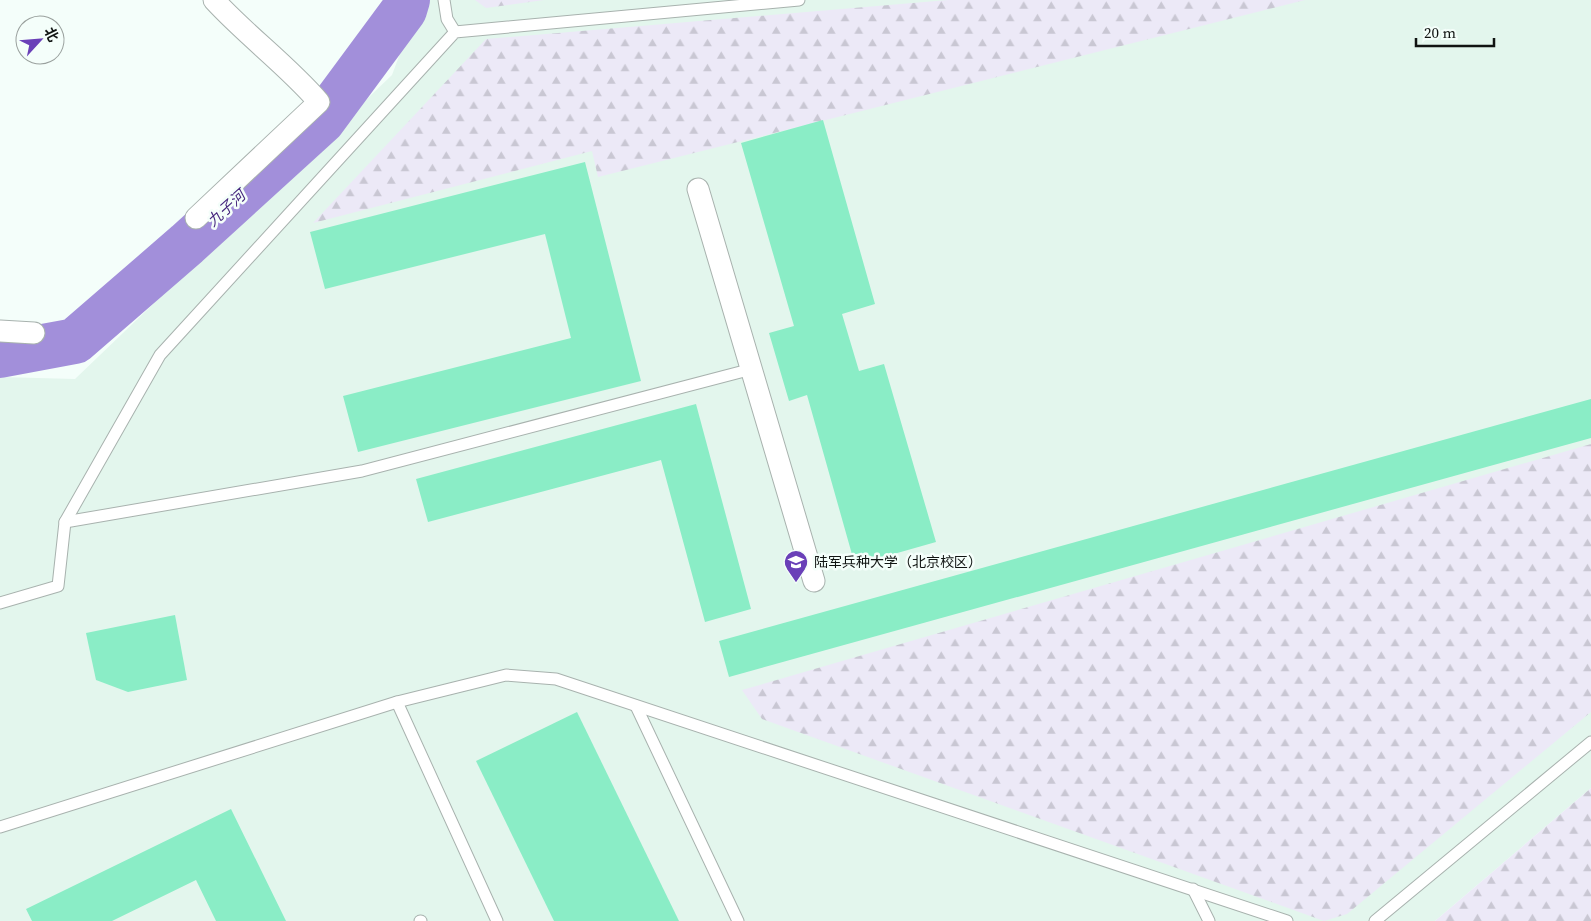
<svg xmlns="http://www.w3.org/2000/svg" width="1591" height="921" viewBox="0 0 1591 921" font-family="'Source Serif 4','Noto Sans SC',serif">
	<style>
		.built { fill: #e3f6ed }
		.forest { fill: url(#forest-firs) }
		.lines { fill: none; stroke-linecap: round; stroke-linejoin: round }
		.river { stroke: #a28fda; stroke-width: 46 }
		.building { fill: #8aedc6 }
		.service-casing { stroke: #a8b2ae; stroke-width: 13 }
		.minor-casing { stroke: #a8b2ae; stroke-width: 23 }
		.service { stroke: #fff; stroke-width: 11 }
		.minor { stroke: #fff; stroke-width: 21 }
		.labels { text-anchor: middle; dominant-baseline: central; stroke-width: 5; stroke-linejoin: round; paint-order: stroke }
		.poi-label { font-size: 14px; fill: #101412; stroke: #f4fefa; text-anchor: start }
		.water-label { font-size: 15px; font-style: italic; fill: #45267d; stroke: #f4fefa }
	</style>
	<defs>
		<pattern id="forest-firs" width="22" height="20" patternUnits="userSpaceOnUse" patternTransform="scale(1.25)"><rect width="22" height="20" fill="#ece9f7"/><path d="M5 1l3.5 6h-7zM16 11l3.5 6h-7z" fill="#c9c7d3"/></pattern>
	</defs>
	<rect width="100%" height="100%" fill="#f4fefa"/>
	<polygon class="built" points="420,0 1591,0 1591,788 1435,921 0,921 0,377 75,379 392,75"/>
	<g class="forest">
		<polygon points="475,0 544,0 486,8"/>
		<polygon points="948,0 1305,0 598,177 592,151 313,223 486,39"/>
		<polygon points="1591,444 1591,712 1347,914 1324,921 762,719 742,690"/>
		<polygon points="1591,788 1591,921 1435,921"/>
	</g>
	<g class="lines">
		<polyline class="river" points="0,355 75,341 187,244 322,121 404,10 407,0"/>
	</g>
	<g class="building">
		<polygon points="823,120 875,304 842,314 859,371 884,364 936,542 855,565 807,395 789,401 769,333 794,326 741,143"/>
		<polygon points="585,162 641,381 358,452 343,396 571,338 545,234 325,289 310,232"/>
		<polygon points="1591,399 1591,438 729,677 719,641"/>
		<polygon points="696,404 751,609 705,622 661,460 428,522 416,479"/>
		<polygon points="175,615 187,680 128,692 96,680 86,633"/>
		<polygon points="577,712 679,921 554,921 476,761"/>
		<polygon points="231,809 286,921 216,921 196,880 112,921 32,921 26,909"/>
	</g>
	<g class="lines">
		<g class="service-casing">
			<g id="service">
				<polyline points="444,0 447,19 455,32"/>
				<polyline points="65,522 362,471 752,369"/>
				<polyline points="0,603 58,586 65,522 160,355 455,32 799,0"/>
				<polyline points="397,702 497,921"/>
				<polyline points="636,706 738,921"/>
				<polyline points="0,827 397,702 506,675 556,679 1287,921"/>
				<polyline points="1193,889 1209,921"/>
				<polyline points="420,921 421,921"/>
				<polyline points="1375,921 1591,742"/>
			</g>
		</g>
		<g class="minor-casing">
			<g id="minor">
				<polyline points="698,189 814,581"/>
				<path d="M196,218L319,102C287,65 247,36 214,0"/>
				<polyline points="0,331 34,333"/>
			</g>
		</g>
		<use href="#service" class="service"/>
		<use href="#minor" class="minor"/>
	</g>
	<defs>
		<g id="university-pin" transform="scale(1.25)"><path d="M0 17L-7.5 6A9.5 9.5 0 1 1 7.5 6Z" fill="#6a40b8" stroke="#f4fefa"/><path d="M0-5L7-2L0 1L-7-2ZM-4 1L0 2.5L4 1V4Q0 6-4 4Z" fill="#fff"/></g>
	</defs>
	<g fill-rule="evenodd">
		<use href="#university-pin" x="796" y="562"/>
	</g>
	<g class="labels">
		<g class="poi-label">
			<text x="814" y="562">陆军兵种大学（北京校区）</text>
		</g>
		<g class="water-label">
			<text transform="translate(226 208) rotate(-42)">九子河</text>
		</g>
	</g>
	<g transform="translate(40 40) rotate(64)"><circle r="24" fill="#f4fefa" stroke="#99a09d"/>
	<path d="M0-4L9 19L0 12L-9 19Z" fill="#6a40b8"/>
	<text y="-8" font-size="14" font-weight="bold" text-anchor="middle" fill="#101412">北</text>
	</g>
	<path d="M1416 38v8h78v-8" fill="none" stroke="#101412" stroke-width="2.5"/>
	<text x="1424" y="38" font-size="15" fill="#101412" stroke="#f4fefa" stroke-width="4" paint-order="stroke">20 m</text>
</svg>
